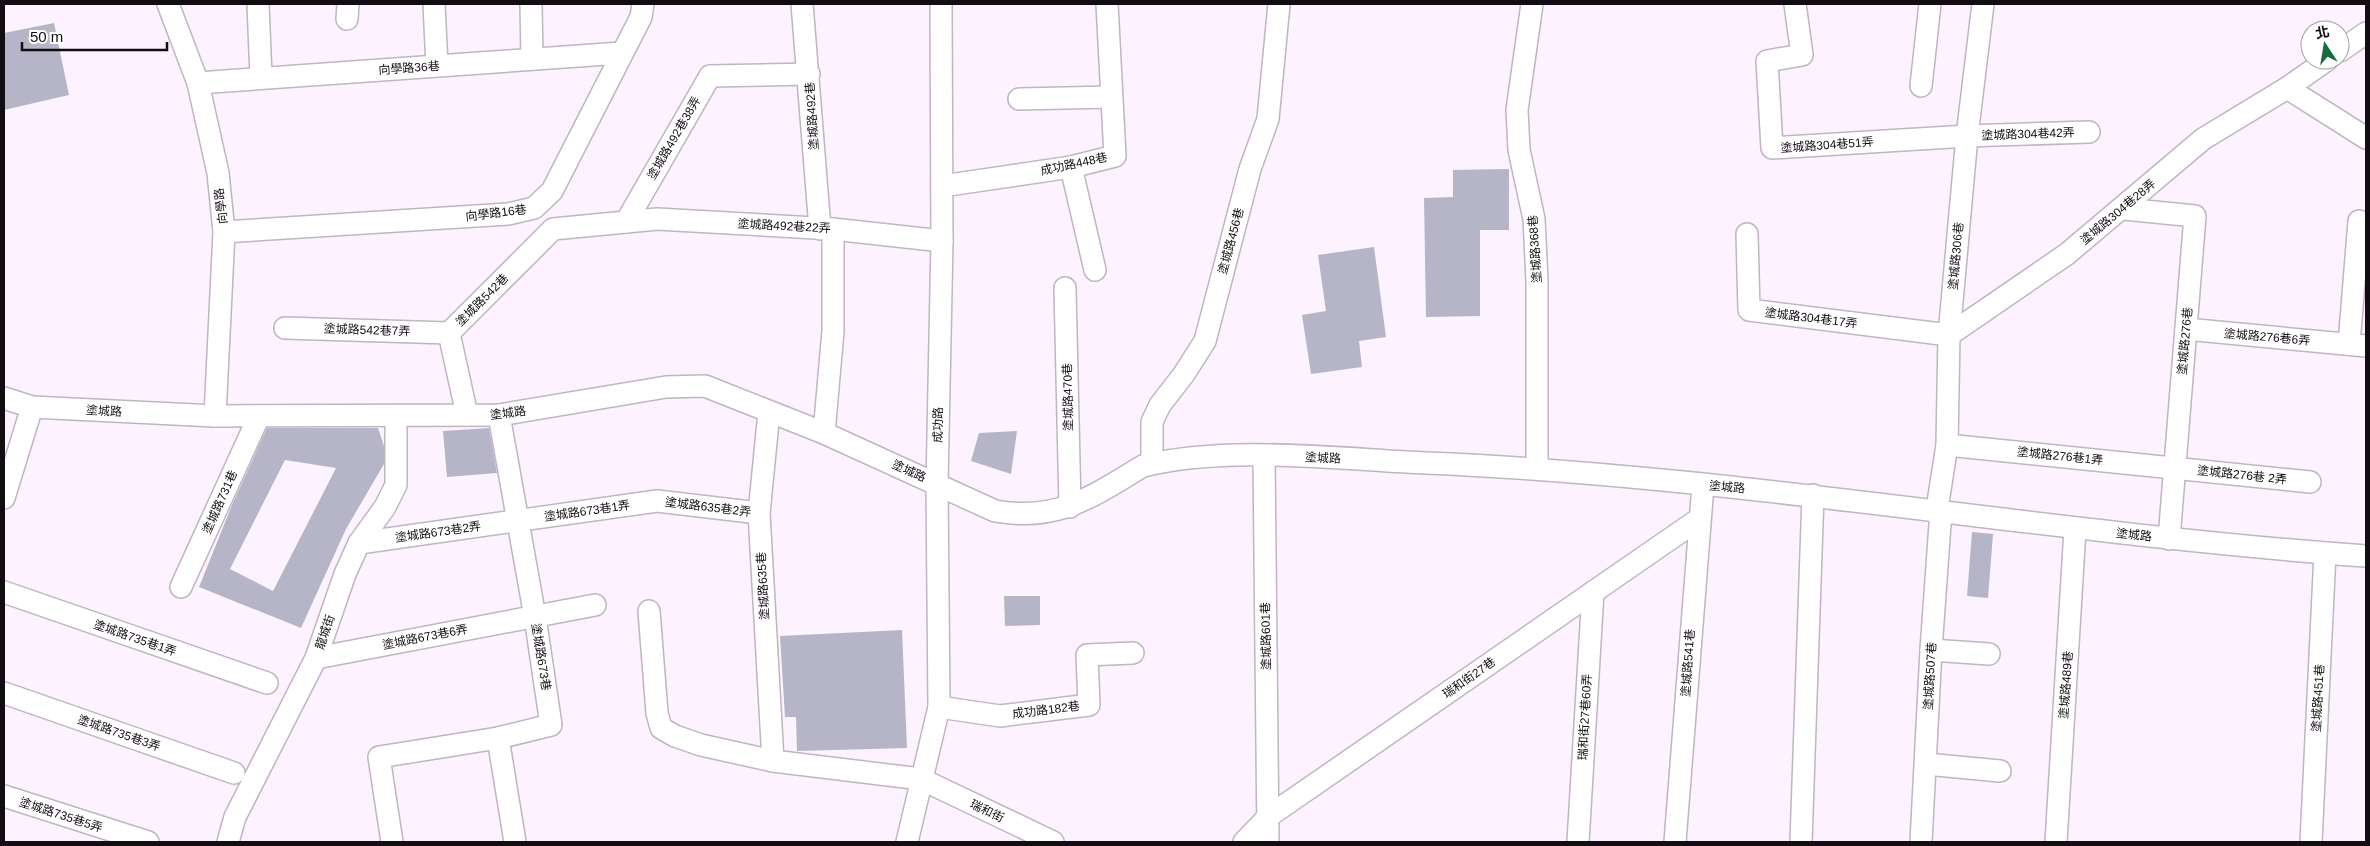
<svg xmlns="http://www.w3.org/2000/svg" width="2370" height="846" viewBox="0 0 2370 846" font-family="Arial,'Noto Sans TC',sans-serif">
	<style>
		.building { fill: #b6b5c7; fill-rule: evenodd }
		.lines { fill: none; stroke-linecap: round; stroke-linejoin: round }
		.minor-casing { stroke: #c1b4c3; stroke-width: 24 }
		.minor { stroke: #fff; stroke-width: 21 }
		.labels { text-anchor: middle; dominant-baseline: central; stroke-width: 5; stroke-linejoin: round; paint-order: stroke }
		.street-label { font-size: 12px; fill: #120d13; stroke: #fff }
	</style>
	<rect width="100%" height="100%" fill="#fdf2ff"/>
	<g class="building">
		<polygon points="54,23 69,95 4,110 4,33"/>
		<polygon points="1509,169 1509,230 1480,230 1480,316 1426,317 1424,198 1453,197 1453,170"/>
		<polygon points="1374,247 1386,337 1359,341 1362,367 1311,374 1302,315 1326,311 1318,255"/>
		<path d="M267,428H378L384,446V464L346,529L301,628L199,587L232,505ZM285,460L336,468L273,591L230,569Z"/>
		<polygon points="489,428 497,473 447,477 443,431"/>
		<polygon points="1017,431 1011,474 971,461 979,433"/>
		<polygon points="1972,532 1993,534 1988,598 1967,596"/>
		<polygon points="1004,596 1040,596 1040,625 1005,626"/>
		<polygon points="902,630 907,748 797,751 796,717 785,717 780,636"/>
	</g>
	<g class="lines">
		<g class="minor-casing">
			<g id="minor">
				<polyline points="168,4 198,83 218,173 224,232 215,416"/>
				<polyline points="258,4 261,78"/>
				<polyline points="434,4 437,66"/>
				<polyline points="531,4 532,59"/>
				<polyline points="802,4 820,229"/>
				<polyline points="1532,4 1517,110 1519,150 1534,219 1537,281 1537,468"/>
				<polyline points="1795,4 1802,55 1767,61 1772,148 1967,136 2089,132"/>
				<polyline points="347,19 348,4"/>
				<polyline points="2340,51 2366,33"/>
				<polyline points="198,83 621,53"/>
				<polyline points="1921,86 1930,4"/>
				<polyline points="2287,88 2366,138"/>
				<polyline points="1019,99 1111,97"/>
				<polyline points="1071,167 1095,270"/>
				<polyline points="942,186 1071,167 1115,156 1107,4"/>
				<polyline points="2124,209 2195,216 2169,539"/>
				<polyline points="626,222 657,219 833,229 942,241"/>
				<polyline points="224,232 508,214 534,208 552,191 641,17 643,4"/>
				<polyline points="1747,234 1749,310 1949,335 2067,254 2203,139 2287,88 2327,60"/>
				<polyline points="1065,288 1070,507"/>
				<polyline points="285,328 449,333"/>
				<polyline points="2186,329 2366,346"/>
				<polyline points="2349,344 2359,221"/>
				<path d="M4,398L32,407L215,416L499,415L666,387L705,386L824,433L995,511C1058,522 1091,497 1143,466C1228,445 1338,459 1426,463C1741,476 2052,534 2366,556"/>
				<polyline points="769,412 759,513 773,761"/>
				<polyline points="467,415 449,333 553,229 626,222 710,76 809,74"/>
				<polyline points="824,433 833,331 833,229"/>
				<polyline points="1947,445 2310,482"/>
				<polyline points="1264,456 1268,842"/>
				<polyline points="1152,464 1152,422 1160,405 1184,374 1205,341 1250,169 1268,119 1279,4"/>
				<polyline points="4,498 32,407"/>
				<polyline points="1937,509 1947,445 1949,335 1967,136 1983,4"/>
				<polyline points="359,543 657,501 759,513"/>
				<polyline points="181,587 259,416"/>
				<polyline points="4,592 267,683"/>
				<polyline points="649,611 657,713 661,728 675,736 701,745 773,761 921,779 1053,842"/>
				<polyline points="1931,650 1989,654"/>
				<polyline points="316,658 595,605"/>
				<polyline points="4,693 234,773"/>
				<polyline points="939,707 1000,716 1089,705 1087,655 1133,653"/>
				<polyline points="498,738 515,842"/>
				<polyline points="1926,764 2000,771"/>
				<polyline points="4,796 148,842"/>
				<polyline points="228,842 235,817 316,658 345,574 359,543 385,507 396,485 396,417"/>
				<polyline points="392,842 379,757 498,738 551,725 535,617 499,415"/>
				<polyline points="907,842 939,707 937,484 942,241 941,4"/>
				<polyline points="1244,842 1269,816 1699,519"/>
				<polyline points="1578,842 1593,592"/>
				<polyline points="1675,842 1703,485"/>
				<polyline points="1801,842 1813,495"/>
				<polyline points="1921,842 1931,650 1941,510"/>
				<polyline points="2056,842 2075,529"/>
				<polyline points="2311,842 2325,553"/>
			</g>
		</g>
		<use href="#minor" class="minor"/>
	</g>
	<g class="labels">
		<g class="street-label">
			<text transform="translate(409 68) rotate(-4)">向學路36巷</text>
			<text transform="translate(812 116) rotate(-94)">塗城路492巷</text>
			<text transform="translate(2028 134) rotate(-2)">塗城路304巷42弄</text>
			<text transform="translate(674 138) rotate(-60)">塗城路492巷38弄</text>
			<text transform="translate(1827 145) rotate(-4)">塗城路304巷51弄</text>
			<text transform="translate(1074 164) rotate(-12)">成功路448巷</text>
			<text transform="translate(221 206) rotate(-97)">向學路</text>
			<text transform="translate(2118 212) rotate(-40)">塗城路304巷28弄</text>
			<text transform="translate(496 213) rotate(-7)">向學路16巷</text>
			<text transform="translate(784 226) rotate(3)">塗城路492巷22弄</text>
			<text transform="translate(1231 241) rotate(-75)">塗城路456巷</text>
			<text transform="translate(1535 249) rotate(-94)">塗城路368巷</text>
			<text transform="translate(1956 256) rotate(-85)">塗城路306巷</text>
			<text transform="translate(482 300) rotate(-45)">塗城路542巷</text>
			<text transform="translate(1811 318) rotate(7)">塗城路304巷17弄</text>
			<text transform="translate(367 330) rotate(2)">塗城路542巷7弄</text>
			<text transform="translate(2267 337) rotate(5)">塗城路276巷6弄</text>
			<text transform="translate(2185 341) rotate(-85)">塗城路276巷</text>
			<text transform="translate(1068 397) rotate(-91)">塗城路470巷</text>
			<text transform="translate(104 411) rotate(3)">塗城路</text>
			<text transform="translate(508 413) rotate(-7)">塗城路</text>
			<text transform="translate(938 425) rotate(-89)">成功路</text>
			<text transform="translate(2060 456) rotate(6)">塗城路276巷1弄</text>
			<text transform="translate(1323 458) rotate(2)">塗城路</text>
			<text transform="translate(909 471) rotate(24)">塗城路</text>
			<text transform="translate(2242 475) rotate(6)">塗城路276巷 2弄</text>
			<text transform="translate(1727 487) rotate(5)">塗城路</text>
			<text transform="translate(220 502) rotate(-66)">塗城路731巷</text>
			<text transform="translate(708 507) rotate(7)">塗城路635巷2弄</text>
			<text transform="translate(587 511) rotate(-8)">塗城路673巷1弄</text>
			<text transform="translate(438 532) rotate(-8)">塗城路673巷2弄</text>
			<text transform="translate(2134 535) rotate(6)">塗城路</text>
			<text transform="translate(763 586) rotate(-93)">塗城路635巷</text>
			<text transform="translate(325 632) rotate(-71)">龍城街</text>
			<text transform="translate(1266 636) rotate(-91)">塗城路601巷</text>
			<text transform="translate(425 637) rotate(-11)">塗城路673巷6弄</text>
			<text transform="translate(135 638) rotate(19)">塗城路735巷1弄</text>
			<text transform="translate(541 657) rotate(81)">塗城路673巷</text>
			<text transform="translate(1688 663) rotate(-86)">塗城路541巷</text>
			<text transform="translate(1930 676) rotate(-87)">塗城路507巷</text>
			<text transform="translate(1469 678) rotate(-35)">瑞和街27巷</text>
			<text transform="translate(2066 685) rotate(-86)">塗城路489巷</text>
			<text transform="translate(2318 698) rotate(-87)">塗城路451巷</text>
			<text transform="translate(1046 710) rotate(-7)">成功路182巷</text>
			<text transform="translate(1585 717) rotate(-87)">瑞和街27巷60弄</text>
			<text transform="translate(119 733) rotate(19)">塗城路735巷3弄</text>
			<text transform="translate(987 811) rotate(26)">瑞和街</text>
			<text transform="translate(61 815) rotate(18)">塗城路735巷5弄</text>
		</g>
	</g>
	<rect width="2370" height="846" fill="none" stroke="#120d13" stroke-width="10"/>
	<g transform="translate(2325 45) rotate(348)"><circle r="24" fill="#ffffff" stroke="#a09ea1"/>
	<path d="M0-4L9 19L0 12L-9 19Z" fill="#176b3d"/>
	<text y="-8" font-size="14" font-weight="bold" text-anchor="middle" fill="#120d13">北</text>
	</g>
	<path d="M22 42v8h145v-8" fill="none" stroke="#120d13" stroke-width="2.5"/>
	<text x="30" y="42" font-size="15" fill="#120d13" stroke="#ffffff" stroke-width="4" paint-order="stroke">50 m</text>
</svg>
